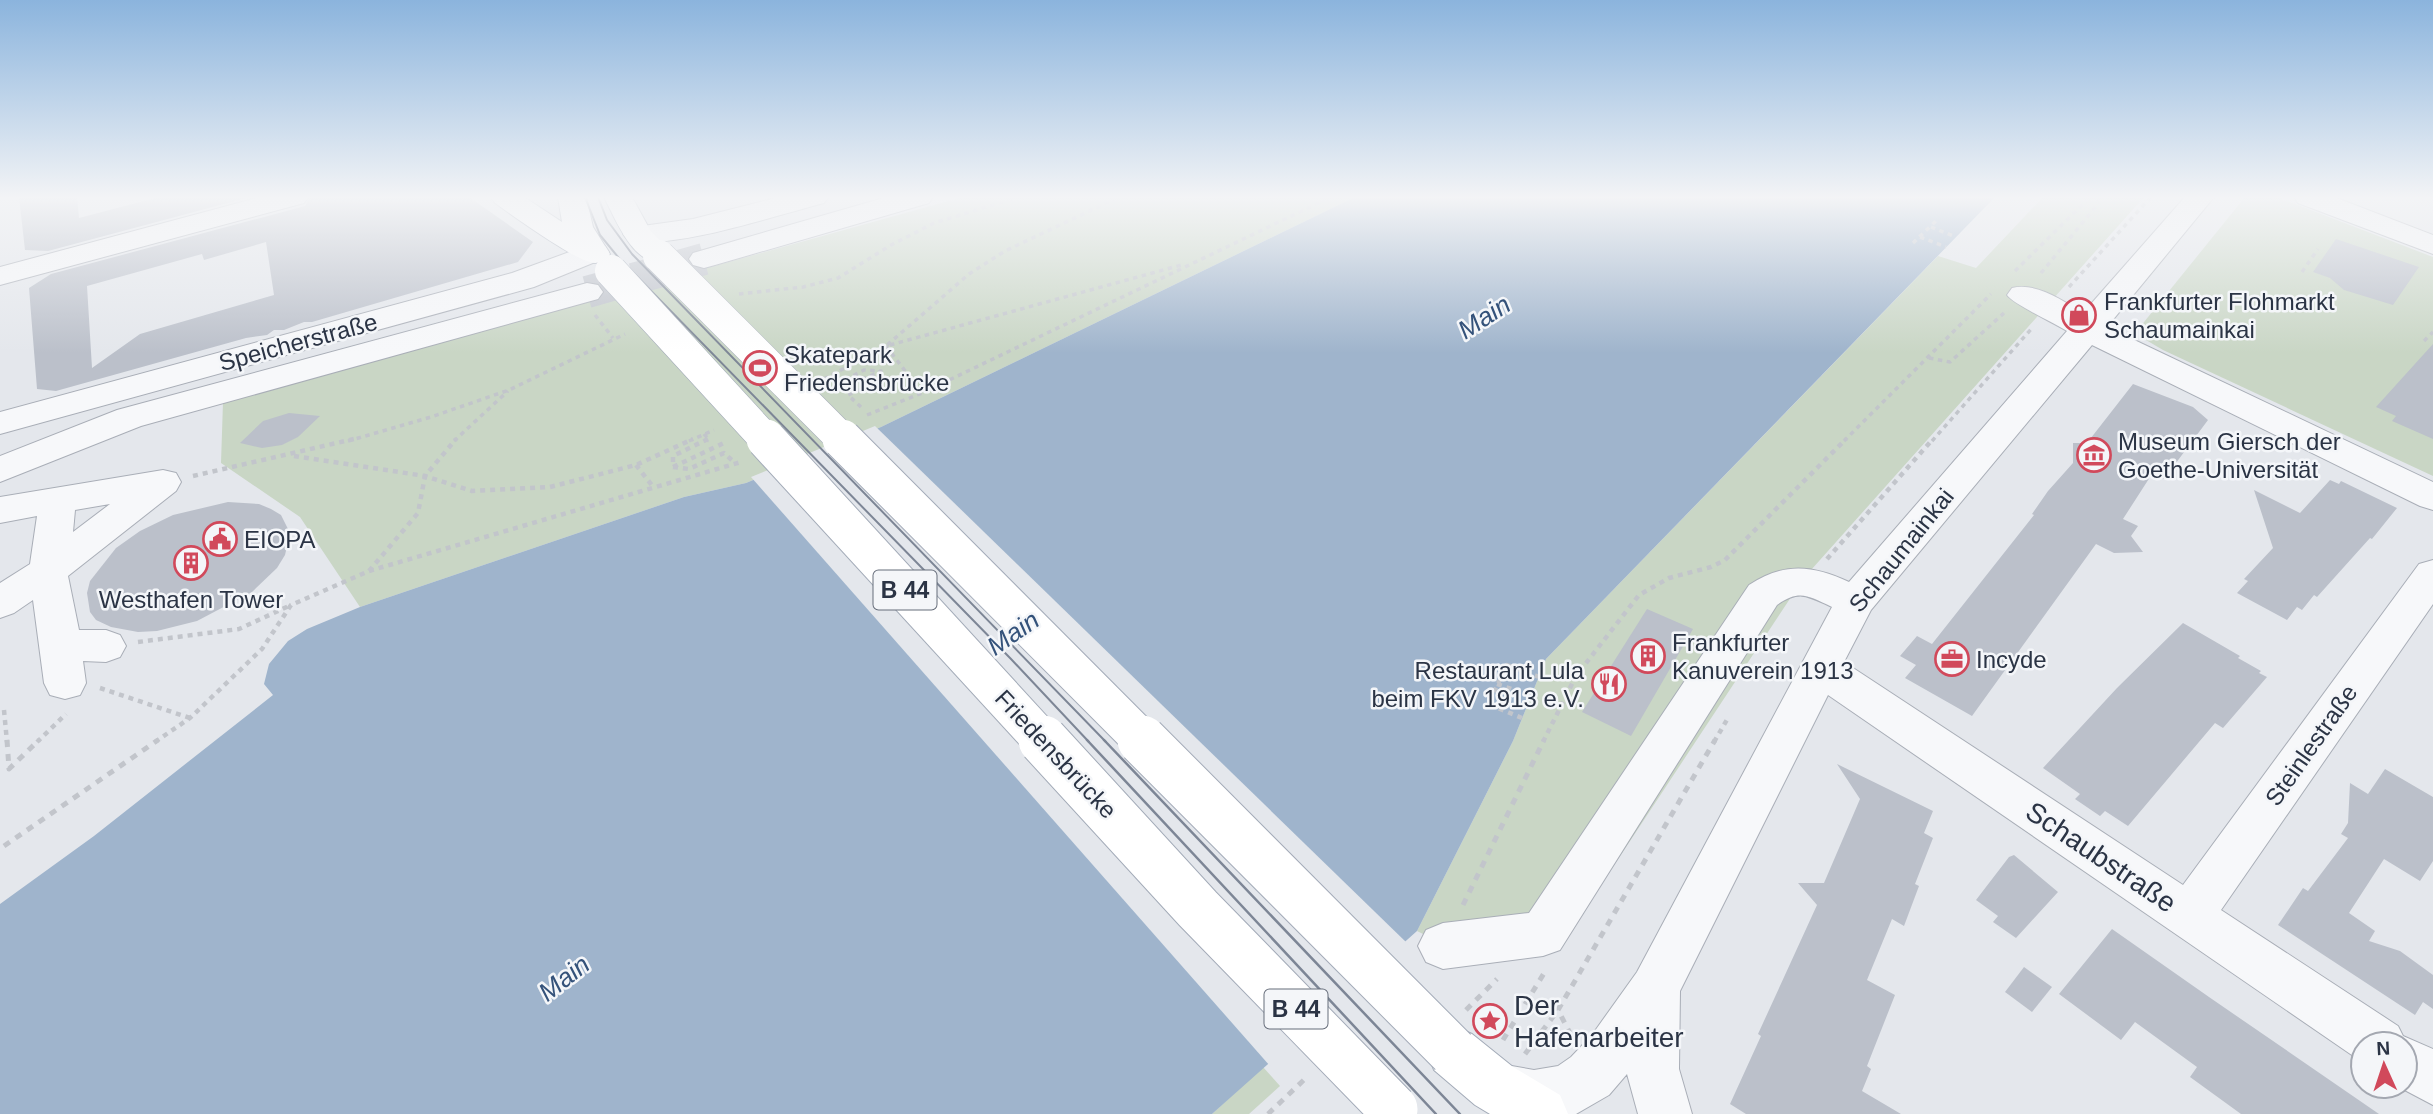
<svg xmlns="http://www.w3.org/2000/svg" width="2433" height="1114" viewBox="0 0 2433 1114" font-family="Arial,sans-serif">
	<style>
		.green { fill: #c9d6c5 }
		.water { fill: #9fb4cc }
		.pier { fill: #e4e7ec }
		.building { fill: #bbc0ca; fill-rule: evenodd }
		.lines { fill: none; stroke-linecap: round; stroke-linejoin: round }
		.minor-tunnel { stroke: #bfc3cb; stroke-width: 32; stroke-dasharray: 32 16; stroke-linecap: butt }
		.minor-casing { stroke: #a9aeb7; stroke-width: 2 }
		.major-casing { stroke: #a3abb8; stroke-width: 2 }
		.path-far2 { stroke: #c2c5cb; stroke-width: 3.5; stroke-dasharray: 4.5 4.5; stroke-linecap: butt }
		.path-far1 { stroke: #c2c5cb; stroke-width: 4.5; stroke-dasharray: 5 5; stroke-linecap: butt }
		.path { stroke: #c2c5cb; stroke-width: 5; stroke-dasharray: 7 7; stroke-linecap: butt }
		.minor { fill: #f7f8fa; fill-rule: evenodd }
		.major { fill: #fff; fill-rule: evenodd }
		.tram-far1 { stroke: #7d8696; stroke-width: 2 }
		.tram { stroke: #7d8696; stroke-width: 2.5 }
		.major-bridge-far2-casing { stroke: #a3abb8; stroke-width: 33; stroke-linecap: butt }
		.major-bridge-far1-casing { stroke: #a3abb8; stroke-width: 41; stroke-linecap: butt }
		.major-bridge-casing { stroke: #a3abb8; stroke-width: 51; stroke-linecap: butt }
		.major-bridge-far2 { stroke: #fff; stroke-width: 32 }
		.major-bridge-far1 { stroke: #fff; stroke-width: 39 }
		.major-bridge { stroke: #fff; stroke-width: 49 }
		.labels { text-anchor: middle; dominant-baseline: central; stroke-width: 5; stroke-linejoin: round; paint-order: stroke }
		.shield { fill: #f4f6f9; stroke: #676e7b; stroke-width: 2 }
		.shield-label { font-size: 23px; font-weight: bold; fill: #2b3445 }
		.poi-label { font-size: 24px; fill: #2b3445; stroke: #f4f6f9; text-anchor: start }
		.street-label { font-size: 24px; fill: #2b3445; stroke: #f4f6f9 }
		.water-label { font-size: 26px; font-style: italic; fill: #34527a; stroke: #f4f6f9 }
		.near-street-label { font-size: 28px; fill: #2b3445; stroke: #f4f6f9 }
		.near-poi-label { font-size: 28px; fill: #2b3445; stroke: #f4f6f9; text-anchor: start }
	</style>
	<rect width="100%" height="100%" fill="#e4e7ec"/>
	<g class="green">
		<polygon points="963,197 1355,197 881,427 746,483 684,497 360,607 300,517 221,463 223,402"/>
		<polygon points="2043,197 2144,197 1803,579 1564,941 1431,938 1417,931 1513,741 1546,659 1938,256 1976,268"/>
		<polygon points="2245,197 2277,197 2433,257 2433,476 2163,350 2146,340 2140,327"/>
		<polygon points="1263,1067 1280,1086 1249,1114 1212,1114"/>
	</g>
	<polygon class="water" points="1355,197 1995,197 1546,659 1513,741 1417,931 1212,1114 0,1114 0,904 94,836 273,695 264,684 269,664 288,641 307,629 360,607 684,497 746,483 881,427"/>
	<polygon class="pier" points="875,426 1408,944 1270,1066 751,477"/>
	<g class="building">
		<polygon points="19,197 77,197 79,218 159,197 250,197 48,251 25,250"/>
		<path d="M310,197H469L533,242L518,262L312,322H304L284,330H274L267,335L246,338L56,391L37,389L29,288L51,274L305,206ZM266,242L274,295L140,334L92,368L87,286L202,254L204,260Z"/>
		<polygon points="2336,239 2419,267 2393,305 2344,290 2330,278 2313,272"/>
		<polygon points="2433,344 2433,439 2392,421 2396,416 2376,407"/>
		<polygon points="2133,384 2193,407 2208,420 2164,479 2152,474 2123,519 2138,526 2131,536 2143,552 2114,553 2096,544 1972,716 1905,678 1916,665 1900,656 1917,636 1932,644 2034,515 2032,514 2048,491 2073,463 2073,443 2087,443"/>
		<polygon points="289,413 320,416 298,437 282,445 262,448 240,443 263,421"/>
		<polygon points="2330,480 2339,484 2341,481 2397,508 2372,539 2370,538 2317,597 2314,595 2302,610 2297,607 2287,620 2237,593 2248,581 2244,579 2273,548 2254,490 2300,513"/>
		<polygon points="228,502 259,504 271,509 281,515 290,533 285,555 277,568 252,592 197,621 157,631 138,632 111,627 96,620 90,612 87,593 90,581 116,548 140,531 173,515"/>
		<polygon points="1647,609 1693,629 1631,736 1582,712"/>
		<polygon points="2183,623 2240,656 2238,658 2261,671 2259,673 2267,677 2223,728 2215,723 2128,826 2105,811 2100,816 2075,799 2080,794 2043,768 2117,688"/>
		<polygon points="1837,764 1933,811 1924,833 1933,838 1915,884 1919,886 1904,926 1892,919 1867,980 1895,995 1867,1066 1871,1069 1862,1091 1901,1114 1746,1114 1730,1104 1761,1036 1758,1034 1817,905 1798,883 1824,883 1860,799"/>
		<polygon points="2385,769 2433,797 2433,861 2420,881 2384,859 2349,913 2375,931 2369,941 2400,951 2433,975 2433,1009 2423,1002 2415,1015 2278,925 2303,888 2308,891 2348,838 2341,834 2348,823 2350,783 2368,794"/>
		<polygon points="2014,855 2058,892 2016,938 1993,922 1998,916 1976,900 2009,857"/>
		<polygon points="2112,929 2209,997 2379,1114 2241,1114 2190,1077 2197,1067 2135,1022 2121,1040 2059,994"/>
		<polygon points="2024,967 2052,987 2032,1012 2005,992"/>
	</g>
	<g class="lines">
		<polyline class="minor-tunnel" points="587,292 704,259"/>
		<g class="minor-casing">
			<g id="minor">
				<polygon points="261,197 308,197 304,203 0,285 0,267"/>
				<path d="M780,197H828L824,203C777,215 671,251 628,240L623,234L628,228L693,219Z"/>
				<polygon points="887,197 933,197 929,203 715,265 704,268 693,265 689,259 693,253"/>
				<path d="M2185,197H2214L2107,327L2433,482V510L2420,506L2092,345L1871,610L1844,662L2183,885L2419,564L2433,560V604L2221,910L2398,1026L2403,1036L2433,1049V1105L2397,1086H2405V1044H2363L2362,1062L1828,695L1680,991L1679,1069L1692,1114H1638L1627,1074L1609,1095L1576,1114H1495L1487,1111L1479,1092L1487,1073L1506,1065L1534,1070L1558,1066L1571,1057L1592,1035L1637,972L1832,607C1808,596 1800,589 1777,605L1560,950L1543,956L1443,969L1426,962L1418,946L1426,930L1443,923L1529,913L1749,585C1783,562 1813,565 1849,582L2067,331C2054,323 2013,304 2007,295L2012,288C2037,282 2063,301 2083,313Z"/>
				<polygon points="2294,197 2334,197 2433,235 2433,254 2298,203"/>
				<polygon points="594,243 605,246 609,252 605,258 534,287 0,434 0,412 512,273"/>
				<polygon points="587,283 598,285 603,292 598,299 141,426 0,482 0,456 117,410"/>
				<path d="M163,470L176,473L181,482L176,491L68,576L79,630H106L120,635L126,646L120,657L106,662L83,661L86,683L80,695L65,699L50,695L44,683L33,600L14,613L0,618V583L30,564L37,516L0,523V497ZM110,504L73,532L75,510Z"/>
			</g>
		</g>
		<g class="major-casing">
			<g id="major">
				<path d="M491,197H524L562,222L558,197H586L593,227L610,254L606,260C605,261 595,263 595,263C578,263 512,215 495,203Z"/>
				<path d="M604,197H632L650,230L674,256L670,262C635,271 617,222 604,197Z"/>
				<polygon points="1453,1026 1472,1034 1513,1067 1560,1095 1568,1114 1490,1114 1475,1105 1434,1070 1427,1052 1434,1034"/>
			</g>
		</g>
		<g class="path-far2">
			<polyline points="1931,227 1956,237"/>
			<polyline points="1920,237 1946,247"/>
			<polyline points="1913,243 1938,219"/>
			<polyline points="2015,271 2090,197"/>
			<polyline points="2302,272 2318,249"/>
			<polyline points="2041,273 2098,204 2100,197"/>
			<polyline points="2069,287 2151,197"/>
			<polyline points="739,294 803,287 838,278 891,245 934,223 1019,197"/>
			<polyline points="595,315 613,338"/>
			<polyline points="2424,341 2433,332"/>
			<polyline points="890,345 1185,264"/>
			<polyline points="886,346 922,393"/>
			<polyline points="1929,358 1950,362 2004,313"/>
			<polyline points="831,376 839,383 864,370 881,371 837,391"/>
			<polyline points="824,379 886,346 969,274 1005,251 1119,197"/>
			<polyline points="861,407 848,395 879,381 881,371"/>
			<polyline points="867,415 922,393 1331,197"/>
			<polyline points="704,434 709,440 707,441"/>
			<polyline points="348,441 431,417 509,390 625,334"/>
			<polyline points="454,441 508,391"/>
			<polyline points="689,441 714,430"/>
			<polyline points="1844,441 1991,294"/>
			<polyline points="1932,441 2033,327"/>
		</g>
		<g class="path-far1">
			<polyline points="708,439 673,456 673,467 726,442"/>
			<polyline points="294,456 425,476 472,491 550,487 636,465 693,439"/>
			<polyline points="636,465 654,488"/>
			<polyline points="673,467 689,469 724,453 736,464"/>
			<polyline points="193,476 354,439"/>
			<polyline points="1827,559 1933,439"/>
			<polyline points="369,571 741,462"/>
			<polyline points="138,642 239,629 291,605"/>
			<polyline points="1497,684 1531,696"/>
			<polyline points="100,688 190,718"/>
			<polyline points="4,710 7,742"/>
			<polyline points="1522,718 1488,704 1507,665 1539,677"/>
			<polyline points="37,742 66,714"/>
			<polyline points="155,742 190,718 262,649 291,605 369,571 418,513 425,476 456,439"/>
			<polyline points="1543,742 1576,676 1639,595 1669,578 1711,567 1725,560 1846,439"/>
			<polyline points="1714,742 1728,718"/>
		</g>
		<g class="path">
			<polyline points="7,740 9,769 39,740"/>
			<polyline points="4,846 158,740"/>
			<polyline points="1463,905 1544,740"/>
			<polyline points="1466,1010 1497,979"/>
			<polyline points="1571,1035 1558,1010 1715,740"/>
			<polyline points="1503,1040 1546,970"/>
			<polyline points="1525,1054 1558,1010"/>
			<polyline points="1268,1114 1308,1076"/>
		</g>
		<use href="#minor" class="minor"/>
		<use href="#major" class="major"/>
		<g class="tram-far1">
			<polyline points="585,197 600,235 618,257 1011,659 1089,742"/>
			<polyline points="598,197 607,220 632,254 1106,742"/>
		</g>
		<g class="tram">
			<polyline points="1087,740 1436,1114"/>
			<polyline points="1104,740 1460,1114"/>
		</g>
		<g class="major-bridge-far2-casing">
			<g id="major-bridge-far2">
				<polyline points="659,256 844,441"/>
				<polyline points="611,271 767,441"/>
			</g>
		</g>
		<g class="major-bridge-far1-casing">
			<g id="major-bridge-far1">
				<polyline points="766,439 1044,742"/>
				<polyline points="842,439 1144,742"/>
			</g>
		</g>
		<g class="major-bridge-casing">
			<g id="major-bridge">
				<polyline points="1043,740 1198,909 1393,1109"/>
				<polyline points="1142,740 1453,1052"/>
			</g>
		</g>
		<use href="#major-bridge-far2" class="major-bridge-far2"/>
		<use href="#major-bridge-far1" class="major-bridge-far1"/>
		<use href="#major-bridge" class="major-bridge"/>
	</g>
	<linearGradient id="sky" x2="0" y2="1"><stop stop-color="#8bb4dd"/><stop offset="0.56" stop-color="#f3f4f6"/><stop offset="1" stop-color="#f3f4f6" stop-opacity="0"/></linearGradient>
	<rect width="2433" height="353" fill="url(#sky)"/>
	<defs>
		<g id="shop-ring" transform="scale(1.75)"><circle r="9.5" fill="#f4f6f9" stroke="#d1495b" stroke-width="1.5"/><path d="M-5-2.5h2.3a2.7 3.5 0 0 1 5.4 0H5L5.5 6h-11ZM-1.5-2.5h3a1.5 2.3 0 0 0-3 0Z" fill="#d1495b"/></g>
		<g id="stadium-ring" transform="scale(1.75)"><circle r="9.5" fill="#f4f6f9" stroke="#d1495b" stroke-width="1.5"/><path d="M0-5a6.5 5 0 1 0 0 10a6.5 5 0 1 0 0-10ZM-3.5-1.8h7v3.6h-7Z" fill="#d1495b"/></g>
		<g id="museum-ring" transform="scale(1.75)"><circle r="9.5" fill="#f4f6f9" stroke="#d1495b" stroke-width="1.5"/><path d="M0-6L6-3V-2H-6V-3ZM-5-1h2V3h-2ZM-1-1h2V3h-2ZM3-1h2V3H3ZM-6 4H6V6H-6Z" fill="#d1495b"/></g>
		<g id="civic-ring" transform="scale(1.75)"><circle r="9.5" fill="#f4f6f9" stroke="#d1495b" stroke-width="1.5"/><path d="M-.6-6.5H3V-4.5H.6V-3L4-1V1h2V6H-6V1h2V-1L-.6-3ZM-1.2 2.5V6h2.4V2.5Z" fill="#d1495b"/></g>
		<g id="building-ring" transform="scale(1.75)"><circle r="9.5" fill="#f4f6f9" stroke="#d1495b" stroke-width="1.5"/><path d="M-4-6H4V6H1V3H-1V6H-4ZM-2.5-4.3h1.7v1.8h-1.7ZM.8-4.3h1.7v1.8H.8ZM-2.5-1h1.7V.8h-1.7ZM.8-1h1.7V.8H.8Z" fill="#d1495b"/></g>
		<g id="office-ring" transform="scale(1.75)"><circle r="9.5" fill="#f4f6f9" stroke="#d1495b" stroke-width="1.5"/><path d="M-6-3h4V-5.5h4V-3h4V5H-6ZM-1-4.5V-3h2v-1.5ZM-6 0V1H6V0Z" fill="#d1495b"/></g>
		<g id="restaurant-ring" transform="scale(1.75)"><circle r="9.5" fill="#f4f6f9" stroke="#d1495b" stroke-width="1.5"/><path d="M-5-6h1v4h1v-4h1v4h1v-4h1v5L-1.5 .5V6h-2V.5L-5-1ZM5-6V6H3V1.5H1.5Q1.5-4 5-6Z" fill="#d1495b"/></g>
		<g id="sight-ring" transform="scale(1.75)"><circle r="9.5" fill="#f4f6f9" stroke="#d1495b" stroke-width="1.5"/><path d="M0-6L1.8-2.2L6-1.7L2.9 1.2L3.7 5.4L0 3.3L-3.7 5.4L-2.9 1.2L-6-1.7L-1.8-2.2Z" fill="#d1495b"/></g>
	</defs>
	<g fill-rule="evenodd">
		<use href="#shop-ring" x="2079" y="315"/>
		<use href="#stadium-ring" x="760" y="368"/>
		<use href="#museum-ring" x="2094" y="455"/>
		<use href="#civic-ring" x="220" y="539"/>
		<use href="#building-ring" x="191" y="563"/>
		<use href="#building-ring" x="1648" y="656"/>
		<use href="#office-ring" x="1952" y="659"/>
		<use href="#restaurant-ring" x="1609" y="684"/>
		<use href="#sight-ring" x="1490" y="1021"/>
	</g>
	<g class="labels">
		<g class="shield">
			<rect x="873.5" y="570.5" width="63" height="39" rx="5"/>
			<rect x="1264.5" y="989.5" width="63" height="39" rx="5"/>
		</g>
		<g class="shield-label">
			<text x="905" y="590">B 44</text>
			<text x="1296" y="1009">B 44</text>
		</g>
		<g class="poi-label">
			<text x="2104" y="301">Frankfurter Flohmarkt<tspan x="2104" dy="28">Schaumainkai</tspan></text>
			<text x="784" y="354">Skatepark<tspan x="784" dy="28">Friedensbrücke</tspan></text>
			<text x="2118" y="441">Museum Giersch der<tspan x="2118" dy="28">Goethe-Universität</tspan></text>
			<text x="244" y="539">EIOPA</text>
			<text x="191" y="599" text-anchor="middle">Westhafen Tower</text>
			<text x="1672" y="642">Frankfurter<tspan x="1672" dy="28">Kanuverein 1913</tspan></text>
			<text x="1976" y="659">Incyde</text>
			<text x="1584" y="670" text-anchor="end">Restaurant Lula<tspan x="1584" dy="28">beim FKV 1913 e.V.</tspan></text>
		</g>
		<g class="street-label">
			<text transform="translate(298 342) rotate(-15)">Speicherstraße</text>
			<text transform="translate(1901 550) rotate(-51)">Schaumainkai</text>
			<text transform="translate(2311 745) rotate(-55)">Steinlestraße</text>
			<text transform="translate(1056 754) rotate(47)">Friedensbrücke</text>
		</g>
		<g class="water-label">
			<text transform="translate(1484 317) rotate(-33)">Main</text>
			<text transform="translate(1013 633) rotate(-35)">Main</text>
			<text transform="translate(564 978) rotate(-38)">Main</text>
		</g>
		<g class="near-street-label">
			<text transform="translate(2101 857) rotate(34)">Schaubstraße</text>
		</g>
		<g class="near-poi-label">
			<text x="1514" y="1005">Der<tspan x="1514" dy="32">Hafenarbeiter</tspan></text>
		</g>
	</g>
	<g transform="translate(2384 1065) rotate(357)"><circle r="33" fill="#f4f6f9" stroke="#a4a8b1" stroke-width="2"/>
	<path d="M0-5L12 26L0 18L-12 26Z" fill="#d1495b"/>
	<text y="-10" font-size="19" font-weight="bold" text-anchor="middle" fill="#2b3445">N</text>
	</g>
</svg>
